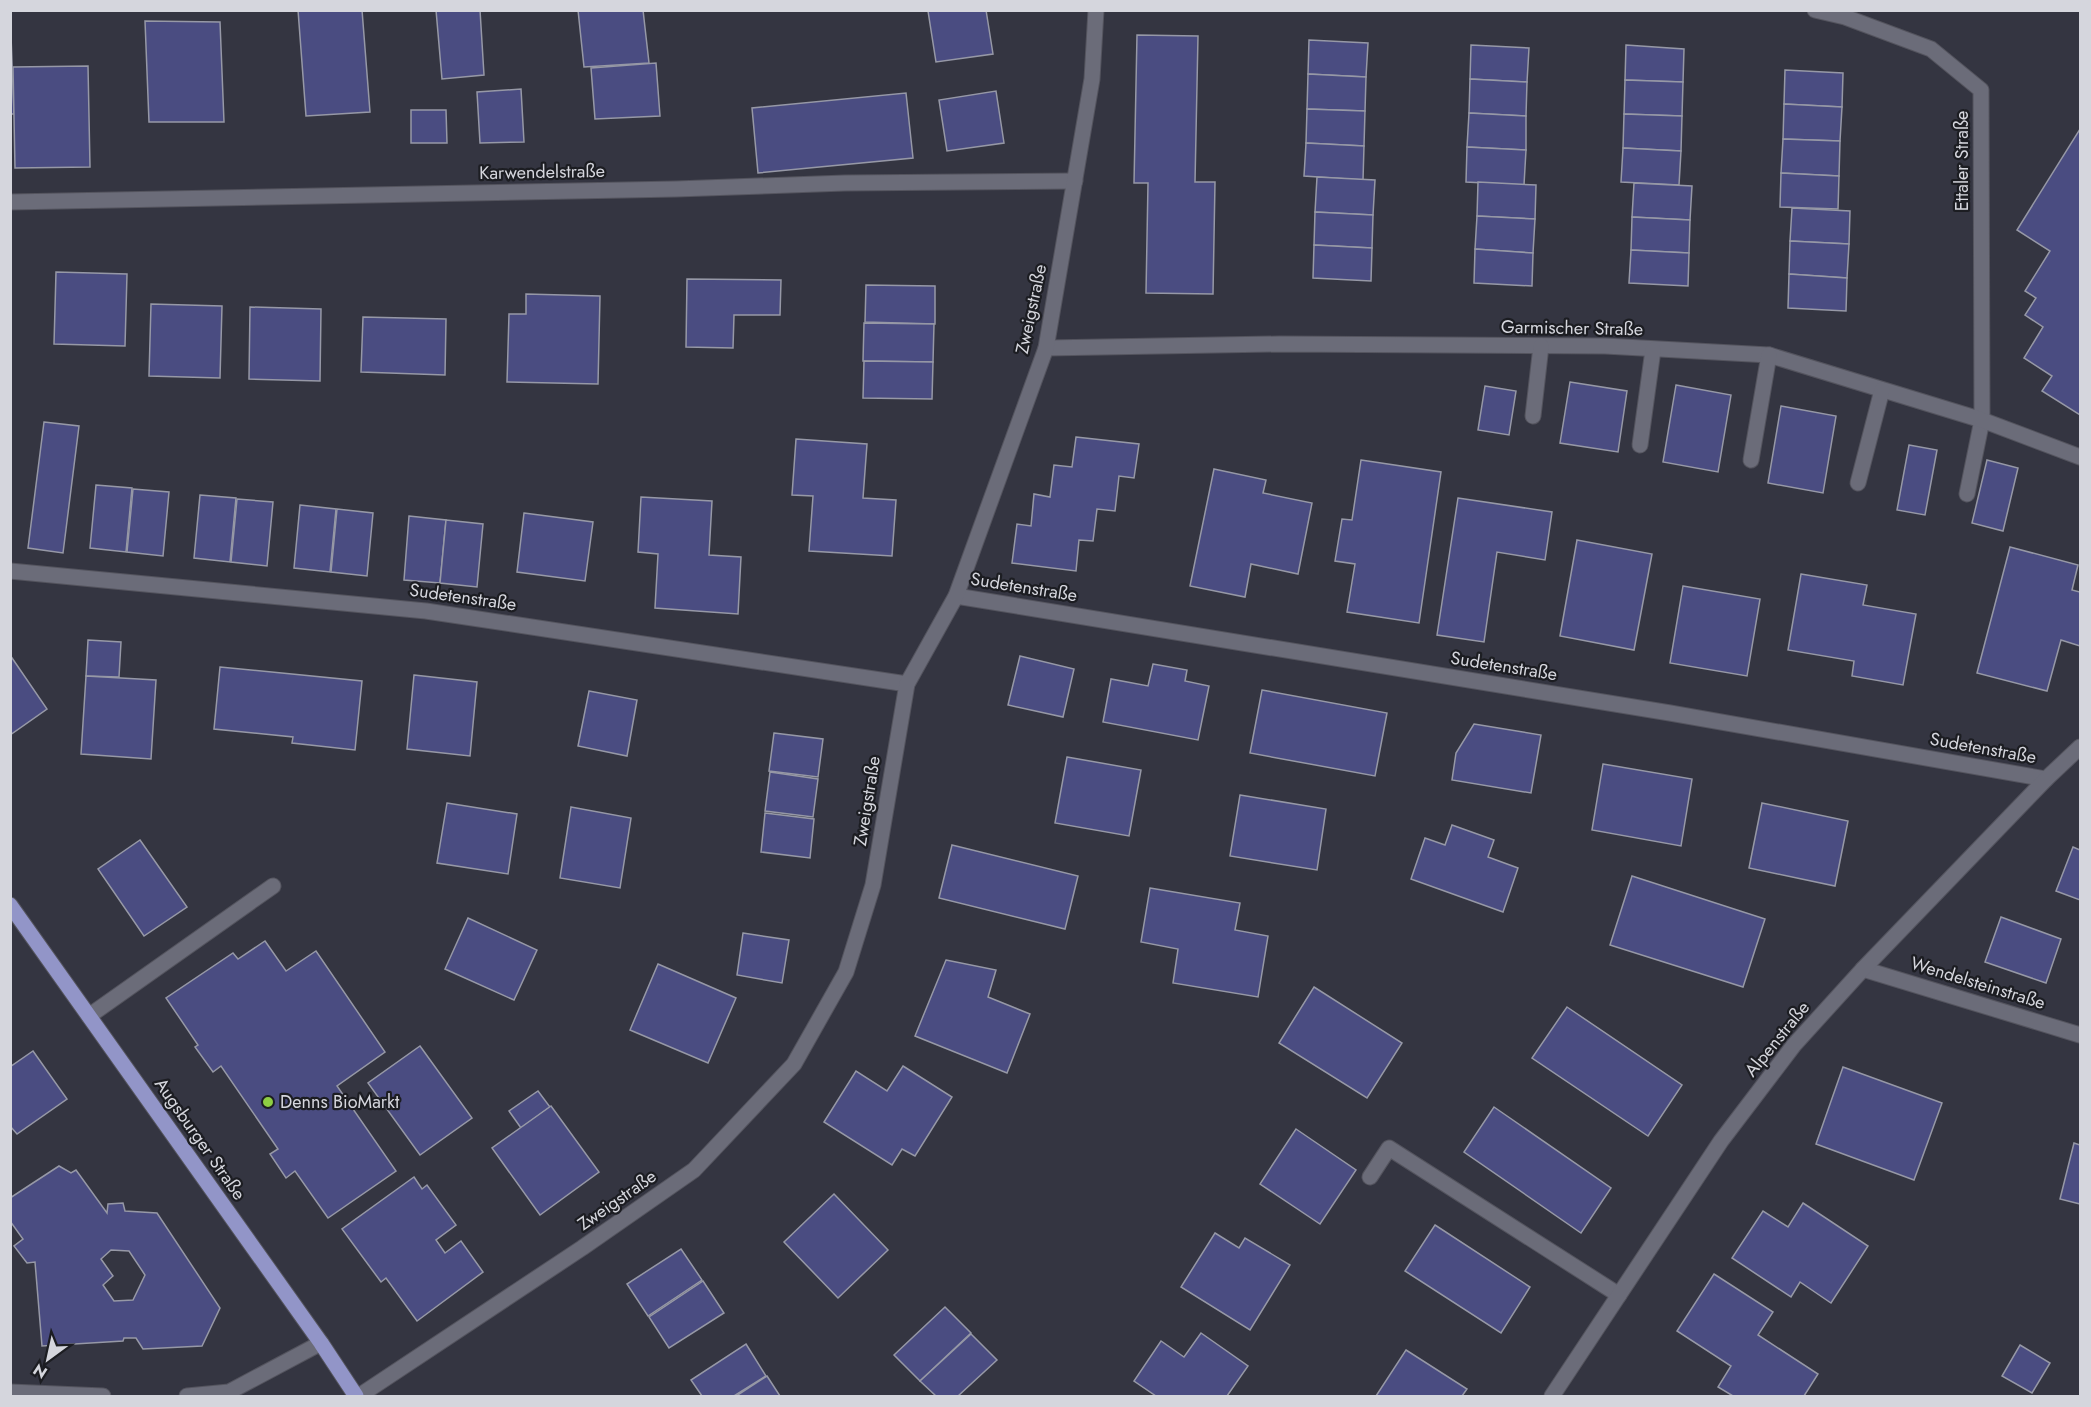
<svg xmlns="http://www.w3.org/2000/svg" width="2091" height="1407" viewBox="0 0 2091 1407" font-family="Jost,sans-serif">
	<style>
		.building { fill: #4a4c81; stroke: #9698a6; stroke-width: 1.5; fill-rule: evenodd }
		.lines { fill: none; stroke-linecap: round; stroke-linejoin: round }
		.minor-casing { stroke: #54545e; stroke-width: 17 }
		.major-casing { stroke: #54545e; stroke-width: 17 }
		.minor { stroke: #6b6c79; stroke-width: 15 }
		.major { stroke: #9295c8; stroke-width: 15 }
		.poi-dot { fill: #8ece43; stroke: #1c1d22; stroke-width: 2 }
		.labels { text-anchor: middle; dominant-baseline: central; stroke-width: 4.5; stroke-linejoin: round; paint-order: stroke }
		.street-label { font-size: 18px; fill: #d5d6dd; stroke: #1c1d22 }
		.poi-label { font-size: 18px; fill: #d5d6dd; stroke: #1c1d22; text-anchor: start }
	</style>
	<rect width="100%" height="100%" fill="#343541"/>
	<g class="building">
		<polygon points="10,10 14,114 10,114"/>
		<polygon points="298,10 362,10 370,112 306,116"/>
		<polygon points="436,10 480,10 484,75 442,79"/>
		<polygon points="578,10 643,10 649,63 584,67"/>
		<polygon points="986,10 993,54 936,62 928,11"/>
		<polygon points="145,21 220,22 224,122 149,122"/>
		<polygon points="1137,35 1198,36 1195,182 1215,182 1213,294 1146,293 1148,183 1134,183"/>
		<polygon points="1309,40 1368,43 1366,77 1308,74"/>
		<polygon points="1471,45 1529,48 1527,82 1470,79"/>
		<polygon points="1626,45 1684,49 1683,82 1625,80"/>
		<polygon points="656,63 660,116 595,119 591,68"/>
		<polygon points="88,66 90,167 15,168 13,67"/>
		<polygon points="1785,70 1843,73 1842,107 1784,104"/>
		<polygon points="1308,74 1366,77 1365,111 1307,109"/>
		<polygon points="1470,79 1527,82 1526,116 1469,113"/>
		<polygon points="1625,80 1683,82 1682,116 1624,114"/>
		<polygon points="521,89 524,142 480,143 477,92"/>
		<polygon points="996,91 1004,143 947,151 939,100"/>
		<polygon points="906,93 913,158 758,173 752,108"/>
		<polygon points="1784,104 1842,107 1840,141 1783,139"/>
		<polygon points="1307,109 1365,111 1364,146 1306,143"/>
		<polygon points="411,110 446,110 447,143 411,143"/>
		<polygon points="1469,113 1526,116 1526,150 1467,147"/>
		<polygon points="1624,114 1682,116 1681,151 1623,148"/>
		<polygon points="2080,129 2080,415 2042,391 2052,376 2024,358 2043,327 2025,315 2036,298 2025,291 2050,251 2017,230"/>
		<polygon points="1783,139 1840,141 1839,176 1781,173"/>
		<polygon points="1306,143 1364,146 1363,180 1304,176"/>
		<polygon points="1467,147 1526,150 1524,185 1466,182"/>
		<polygon points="1623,148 1681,151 1679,185 1621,182"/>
		<polygon points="1781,173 1839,176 1838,209 1780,207"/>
		<polygon points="1317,177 1375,180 1373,215 1315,212"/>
		<polygon points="1478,182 1536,185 1535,219 1477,216"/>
		<polygon points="1634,183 1692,186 1690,220 1632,217"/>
		<polygon points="1792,208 1850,211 1849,244 1790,241"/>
		<polygon points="1315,212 1373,215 1372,248 1314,245"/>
		<polygon points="1477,216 1535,219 1533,253 1475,249"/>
		<polygon points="1632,217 1690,220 1689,253 1631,250"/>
		<polygon points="1790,241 1849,244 1847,278 1789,274"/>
		<polygon points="1314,245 1372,248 1371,281 1313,278"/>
		<polygon points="1475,249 1533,253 1532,286 1474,283"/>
		<polygon points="1631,250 1689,253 1688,286 1629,283"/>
		<polygon points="56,272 127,274 125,346 54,344"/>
		<polygon points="1789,274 1847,278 1846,311 1788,308"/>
		<polygon points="687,279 781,280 780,315 734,315 733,348 686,347"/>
		<polygon points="866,285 935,286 935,324 865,322"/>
		<polygon points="526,294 600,296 598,384 507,382 509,314 526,314"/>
		<polygon points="151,304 222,306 220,378 149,376"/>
		<polygon points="250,307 321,309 320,381 249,379"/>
		<polygon points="363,317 446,319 445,375 361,372"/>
		<polygon points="864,323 934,324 933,362 863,361"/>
		<polygon points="864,361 933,362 932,399 863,398"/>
		<polygon points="1570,382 1627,391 1618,452 1560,443"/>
		<polygon points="1676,385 1731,395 1718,472 1663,462"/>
		<polygon points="1485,386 1516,391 1509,435 1478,430"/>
		<polygon points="1781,406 1836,416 1823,493 1768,483"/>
		<polygon points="44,422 79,426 63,553 28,548"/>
		<polygon points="1076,437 1139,444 1134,478 1119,476 1115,511 1097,509 1093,541 1079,540 1076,571 1012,563 1017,524 1031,526 1034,494 1050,497 1054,465 1072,467"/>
		<polygon points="796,439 867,444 863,498 896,500 892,556 809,551 813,496 792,495"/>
		<polygon points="1909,445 1937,450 1925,515 1897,510"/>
		<polygon points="1361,460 1441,472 1419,623 1347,612 1355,564 1335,561 1342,519 1352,520"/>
		<polygon points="1987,460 2018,468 2003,531 1972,523"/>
		<polygon points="1214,469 1266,480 1263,493 1312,503 1298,574 1251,564 1245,597 1190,586"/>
		<polygon points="96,485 132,488 126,552 90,548"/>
		<polygon points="133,489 169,492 163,556 127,552"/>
		<polygon points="200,495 236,498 230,562 194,558"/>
		<polygon points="641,497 712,501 709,555 741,557 738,614 655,608 658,554 638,552"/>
		<polygon points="1458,498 1552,512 1545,560 1497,552 1484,642 1437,635"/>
		<polygon points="237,499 273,502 267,566 231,562"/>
		<polygon points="300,505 336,509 330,572 294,568"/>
		<polygon points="337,509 373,513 367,576 331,572"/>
		<polygon points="524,513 593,522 585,581 517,572"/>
		<polygon points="409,516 446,520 440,583 404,580"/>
		<polygon points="446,520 483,524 477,587 440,583"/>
		<polygon points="1577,540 1652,554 1634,650 1560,636"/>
		<polygon points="2010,547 2078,565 2072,590 2080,592 2080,646 2061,640 2047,691 1977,673"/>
		<polygon points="1801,574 1867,585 1863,605 1916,614 1903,685 1852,676 1854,661 1788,650"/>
		<polygon points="1683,586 1760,599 1747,676 1670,663"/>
		<polygon points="88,640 121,642 119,677 86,676"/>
		<polygon points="10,655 47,709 10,735"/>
		<polygon points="1020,656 1074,669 1063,717 1008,705"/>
		<polygon points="1153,664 1187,670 1185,681 1209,686 1198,740 1103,722 1111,679 1148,686"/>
		<polygon points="220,667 362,681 355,750 292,743 293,737 214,729"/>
		<polygon points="414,675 477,682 470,756 407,749"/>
		<polygon points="86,676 156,680 151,759 81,754"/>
		<polygon points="1262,690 1387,713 1375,776 1250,753"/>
		<polygon points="589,691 637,700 627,756 578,746"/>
		<polygon points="1474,724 1541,735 1531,793 1452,780 1456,753"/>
		<polygon points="774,733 823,739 818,777 769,771"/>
		<polygon points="1067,757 1141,770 1129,836 1055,823"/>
		<polygon points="1603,764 1692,779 1681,846 1592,830"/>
		<polygon points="770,772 818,779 813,817 765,811"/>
		<polygon points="1240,795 1326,809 1317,870 1230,856"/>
		<polygon points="447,803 517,814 508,874 437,863"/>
		<polygon points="1762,803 1848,821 1835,886 1749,868"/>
		<polygon points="571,807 631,818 620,888 560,878"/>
		<polygon points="765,813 814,819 810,858 761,852"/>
		<polygon points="1452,825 1494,840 1488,857 1518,868 1503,912 1411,879 1425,838 1445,845"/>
		<polygon points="140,840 187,907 144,936 98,869"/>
		<polygon points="952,845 1078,876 1065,929 939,898"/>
		<polygon points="2073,847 2080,850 2080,900 2056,891"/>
		<polygon points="1632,876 1765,919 1743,987 1610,945"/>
		<polygon points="1150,888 1240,903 1235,930 1268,936 1258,997 1173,983 1178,949 1141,942"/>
		<polygon points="2001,917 2061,939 2046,983 1985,962"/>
		<polygon points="468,918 537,950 514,1000 445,969"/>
		<polygon points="743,933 789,940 782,983 737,975"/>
		<polygon points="265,941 286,971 316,951 385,1052 337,1086 396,1171 328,1218 295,1171 286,1178 270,1154 278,1149 221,1066 213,1072 195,1047 198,1045 166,998 233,953 238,959"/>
		<polygon points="946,960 996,970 988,997 1030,1014 1007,1073 915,1036"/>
		<polygon points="658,964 736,998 708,1063 630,1030"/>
		<polygon points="1314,987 1402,1043 1367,1098 1279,1043"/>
		<polygon points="1567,1007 1682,1085 1648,1136 1532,1058"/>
		<polygon points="420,1046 472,1118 420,1155 368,1083"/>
		<polygon points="33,1051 67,1099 17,1134 10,1126 10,1067"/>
		<polygon points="903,1066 952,1097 915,1156 902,1149 892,1165 824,1122 856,1071 887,1091"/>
		<polygon points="1843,1067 1942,1103 1914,1180 1816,1144"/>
		<polygon points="538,1091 550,1107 521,1128 509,1111"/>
		<polygon points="551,1106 599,1172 540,1215 492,1148"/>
		<polygon points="1494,1107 1611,1188 1581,1233 1464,1152"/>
		<polygon points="1296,1129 1356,1170 1320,1224 1260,1184"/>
		<polygon points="2074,1143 2080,1145 2080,1204 2060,1199"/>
		<path d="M59,1166L71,1173L76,1170L107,1213L108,1204L123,1203L125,1211L157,1213L220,1308L202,1346L143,1349L136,1338H124L123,1341L42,1346L35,1262L27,1263L14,1246L23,1239L10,1221V1198ZM111,1250L129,1251L145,1275L133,1300L114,1301L103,1285L113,1276L101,1259Z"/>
		<polygon points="414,1177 422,1189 427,1185 456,1225 436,1240 445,1253 461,1241 483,1272 417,1321 386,1278 381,1282 342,1229"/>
		<polygon points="834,1194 888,1250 838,1298 784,1242"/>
		<polygon points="1803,1203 1868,1246 1831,1303 1800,1282 1791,1297 1732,1258 1763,1211 1788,1227"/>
		<polygon points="1435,1225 1530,1287 1501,1333 1405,1271"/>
		<polygon points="1215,1233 1239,1248 1245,1238 1290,1265 1250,1330 1181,1287"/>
		<polygon points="681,1249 702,1280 648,1316 627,1284"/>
		<polygon points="1714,1274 1773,1312 1758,1335 1818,1374 1804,1396 1733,1396 1718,1387 1731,1366 1677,1331"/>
		<polygon points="703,1281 724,1313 669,1348 649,1317"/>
		<polygon points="945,1307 971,1333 920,1381 894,1355"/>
		<polygon points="1201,1333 1248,1366 1227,1396 1156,1396 1134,1381 1161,1341 1184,1357"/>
		<polygon points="971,1334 997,1360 958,1396 936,1396 920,1381"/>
		<polygon points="746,1344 766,1376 734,1396 702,1396 691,1380"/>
		<polygon points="2020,1345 2050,1363 2032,1393 2002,1376"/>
		<polygon points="1406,1350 1467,1389 1462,1396 1376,1396"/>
		<polygon points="767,1376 780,1396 736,1396"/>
	</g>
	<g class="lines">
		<g class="minor-casing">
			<g id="minor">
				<polyline points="1815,10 1845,17 1931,49 1981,90 1982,420 1967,494"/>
				<polyline points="10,202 676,189 845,183 1075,181"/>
				<polyline points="1046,348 1279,344 1605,346 1769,355 1982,420 2080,457"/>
				<polyline points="1533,416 1541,346"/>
				<polyline points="1640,445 1653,350"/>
				<polyline points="1751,460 1769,355"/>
				<polyline points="1858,483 1882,390"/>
				<polyline points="10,571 426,611 907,684"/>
				<polyline points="956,596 1670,713 2046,779"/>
				<polyline points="1863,969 2080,1035"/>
				<polyline points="89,1016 273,886"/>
				<polyline points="1370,1177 1389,1148 1619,1295"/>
				<polyline points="10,1392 103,1396"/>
				<polyline points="187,1396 229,1392 321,1343"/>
				<polyline points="359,1396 582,1248 694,1170 794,1064 846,972 873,885 907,684 956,596 1046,348 1092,79 1096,10"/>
				<polyline points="1552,1396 1721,1141 1794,1045 1863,969 2046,779 2080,747"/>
			</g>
		</g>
		<g class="major-casing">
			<polyline id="major" points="10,905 321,1343 356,1396"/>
		</g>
		<use href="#minor" class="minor"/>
		<use href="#major" class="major"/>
	</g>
	<circle class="poi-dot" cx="268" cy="1102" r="6"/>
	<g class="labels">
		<g class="street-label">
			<text transform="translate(1962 161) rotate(-90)">Ettaler Straße</text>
			<text transform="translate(542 172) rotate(-1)">Karwendelstraße</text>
			<text transform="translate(1031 309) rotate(-78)">Zweigstraße</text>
			<text transform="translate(1572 328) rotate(1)">Garmischer Straße</text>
			<text transform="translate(1024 587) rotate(9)">Sudetenstraße</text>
			<text transform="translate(463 597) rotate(8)">Sudetenstraße</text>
			<text transform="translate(1504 666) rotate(9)">Sudetenstraße</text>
			<text transform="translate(1983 748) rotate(10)">Sudetenstraße</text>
			<text transform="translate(867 801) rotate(-81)">Zweigstraße</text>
			<text transform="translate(1978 983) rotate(17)">Wendelsteinstraße</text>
			<text transform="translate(1777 1039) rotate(-51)">Alpenstraße</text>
			<text transform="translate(200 1139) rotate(55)">Augsburger Straße</text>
			<text transform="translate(617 1200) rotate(-35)">Zweigstraße</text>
		</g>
		<g class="poi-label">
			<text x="280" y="1102">Denns BioMarkt</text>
		</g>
	</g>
	<rect width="2091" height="1407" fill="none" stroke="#d5d6dd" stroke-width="24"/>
	<g transform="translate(48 1359) rotate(213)" stroke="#1c1d22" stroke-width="4.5" paint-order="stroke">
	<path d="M0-4.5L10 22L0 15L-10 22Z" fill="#d5d6dd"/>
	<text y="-9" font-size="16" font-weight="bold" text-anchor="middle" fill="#d5d6dd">N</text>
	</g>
</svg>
